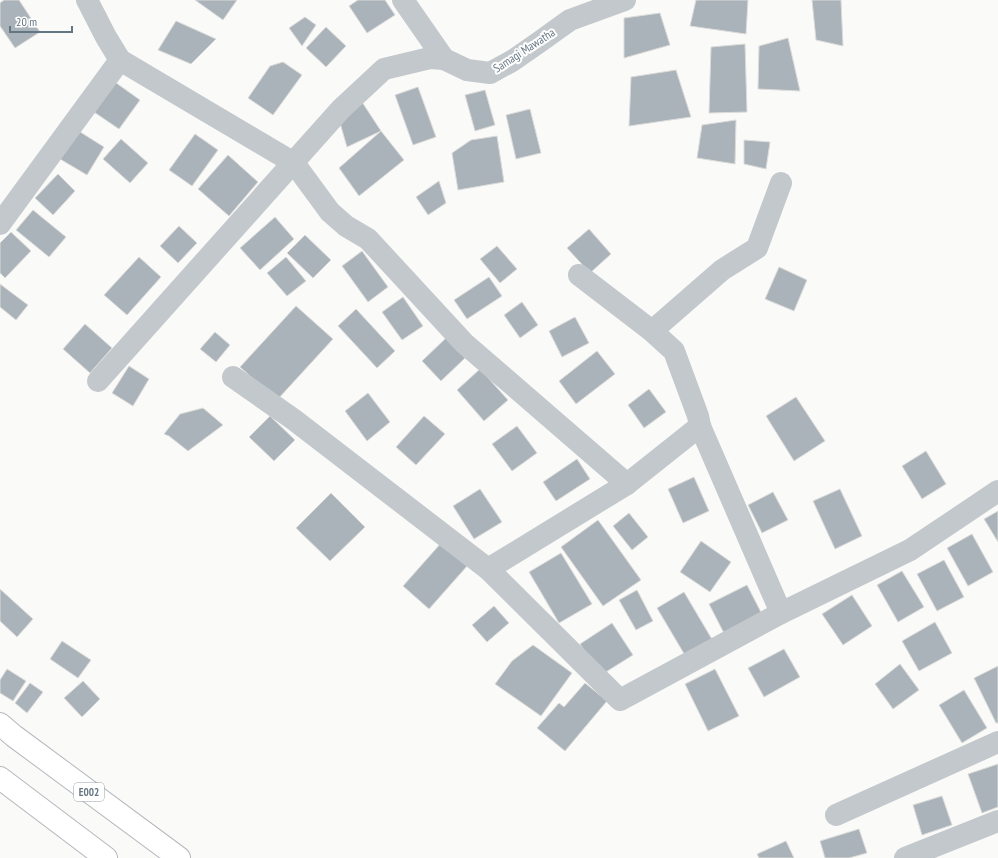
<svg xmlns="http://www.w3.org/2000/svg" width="998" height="858" viewBox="0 0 998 858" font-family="'PT Sans Narrow',sans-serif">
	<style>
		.building { fill: #aab3b9; stroke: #dcdcda }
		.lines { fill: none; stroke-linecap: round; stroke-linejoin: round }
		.highway-casing { stroke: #b4b9bd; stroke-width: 24 }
		.minor { stroke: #c3c8cc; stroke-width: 22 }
		.highway { stroke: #fff; stroke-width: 22 }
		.labels { text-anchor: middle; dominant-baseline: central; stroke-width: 4; stroke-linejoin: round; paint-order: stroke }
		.shield { fill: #fff; stroke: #939fa8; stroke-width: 1 }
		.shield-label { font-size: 11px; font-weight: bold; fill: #657683 }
		.street-label { font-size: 12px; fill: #657683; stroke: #fff }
	</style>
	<rect width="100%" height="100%" fill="#fafaf8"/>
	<g class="building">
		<polygon points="4,0 19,0 40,32 15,48 0,26 0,3"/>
		<polygon points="195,0 237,0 223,20"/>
		<polygon points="358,0 385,0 395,15 367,33 349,6"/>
		<polygon points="696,0 748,0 746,34 690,26"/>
		<polygon points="812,0 841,0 843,46 816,40"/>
		<polygon points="660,13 670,45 624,58 624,18"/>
		<polygon points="305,17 316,25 302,46 289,28"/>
		<polygon points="176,21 216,39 191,64 158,50"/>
		<polygon points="326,27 346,46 326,67 306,48"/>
		<polygon points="788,38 800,91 758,89 759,46"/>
		<polygon points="745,44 747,112 709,113 711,47"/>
		<polygon points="283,62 302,75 273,115 248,98 270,66"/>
		<polygon points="676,70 691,117 629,126 631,77"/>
		<polygon points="112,80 140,100 119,129 91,110"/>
		<polygon points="418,87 436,137 413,145 395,95"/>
		<polygon points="485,90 495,125 475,131 465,95"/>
		<polygon points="362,102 381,131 347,147 340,123"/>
		<polygon points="530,109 541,153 516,159 506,115"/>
		<polygon points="736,120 735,164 697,158 702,125"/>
		<polygon points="77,130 104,147 87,175 60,159"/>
		<polygon points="381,131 404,160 359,196 339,168"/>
		<polygon points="195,134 218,150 192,186 169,170"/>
		<polygon points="497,136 504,182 458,190 452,153 471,140"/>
		<polygon points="121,139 148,163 130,183 103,159"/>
		<polygon points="744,140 770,142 766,169 744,164"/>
		<polygon points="228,155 258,182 229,216 198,189"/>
		<polygon points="58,174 75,191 53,215 35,198"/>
		<polygon points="439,181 446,203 428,215 416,197"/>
		<polygon points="33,210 66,237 49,257 16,230"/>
		<polygon points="275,217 294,239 260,270 240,248"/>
		<polygon points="179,226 197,243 178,263 160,246"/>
		<polygon points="589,229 611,254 590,273 567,248"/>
		<polygon points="11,232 31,251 5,278 0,273 0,243"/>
		<polygon points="305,235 331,260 313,278 287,253"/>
		<polygon points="497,246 517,269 500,283 480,259"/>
		<polygon points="362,251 388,287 368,302 342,266"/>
		<polygon points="139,257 161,277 127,315 104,295"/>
		<polygon points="286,257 306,281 287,296 267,273"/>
		<polygon points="779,267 807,280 794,311 765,299"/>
		<polygon points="489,277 502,296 467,319 454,300"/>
		<polygon points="0,284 28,305 16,320 0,307"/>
		<polygon points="403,297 423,326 402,340 382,312"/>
		<polygon points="522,302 538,325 520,338 504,315"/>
		<polygon points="296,306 333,339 277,400 240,367"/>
		<polygon points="356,309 395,351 377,368 338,326"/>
		<polygon points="575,317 589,343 562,357 549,331"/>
		<polygon points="85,324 112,348 90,373 63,349"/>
		<polygon points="215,332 230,345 216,362 200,349"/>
		<polygon points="446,338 465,358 441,381 422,361"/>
		<polygon points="597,351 615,374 576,404 559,381"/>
		<polygon points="129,366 149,379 133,406 112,393"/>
		<polygon points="480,369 508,400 484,421 457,390"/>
		<polygon points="649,389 666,412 644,428 628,405"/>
		<polygon points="368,393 390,422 367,441 345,411"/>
		<polygon points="796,397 825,441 794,461 766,416"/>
		<polygon points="203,408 223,425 188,451 169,436 164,434 180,414"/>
		<polygon points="270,416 295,440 274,461 249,437"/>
		<polygon points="424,416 445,434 416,465 396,447"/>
		<polygon points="517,426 537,453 512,471 492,444"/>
		<polygon points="926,451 946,484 922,499 902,466"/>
		<polygon points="577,459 590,479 556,501 543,482"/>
		<polygon points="694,477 709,511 683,523 668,489"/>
		<polygon points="480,489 502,522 474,539 453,506"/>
		<polygon points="840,489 862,536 835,549 813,501"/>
		<polygon points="773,492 788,520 762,533 748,505"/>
		<polygon points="331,493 365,527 330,561 296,528"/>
		<polygon points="998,511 998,542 984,519"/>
		<polygon points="629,513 648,537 632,550 613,526"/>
		<polygon points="598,520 641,580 603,606 561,547"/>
		<polygon points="972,534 993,572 968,586 947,548"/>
		<polygon points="701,541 731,562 710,592 680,572"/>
		<polygon points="442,542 468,565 429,609 403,586"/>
		<polygon points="561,553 592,604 559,623 529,572"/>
		<polygon points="944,560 964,597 937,611 917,574"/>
		<polygon points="902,571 924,607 898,622 877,585"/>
		<polygon points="747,585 764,618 726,637 709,604"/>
		<polygon points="0,589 33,619 17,637 0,621"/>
		<polygon points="637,590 653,621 636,630 619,600"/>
		<polygon points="684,592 713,641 686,657 657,608"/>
		<polygon points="852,595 872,626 843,645 822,614"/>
		<polygon points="494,606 509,623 487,642 472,625"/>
		<polygon points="935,622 952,653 919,671 902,641"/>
		<polygon points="612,623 633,655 601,675 580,644"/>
		<polygon points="62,641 91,660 78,678 50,659"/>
		<polygon points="533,645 572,673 541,716 495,684 512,661"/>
		<polygon points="784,649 800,677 764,697 748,668"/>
		<polygon points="900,664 919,690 893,709 875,684"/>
		<polygon points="998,666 998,723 996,723 974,678"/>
		<polygon points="7,669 26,681 13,701 0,693 0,680"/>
		<polygon points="715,669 739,716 708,731 685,684"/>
		<polygon points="83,681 100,699 82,717 64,698"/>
		<polygon points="30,683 43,692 27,713 15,703"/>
		<polygon points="585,683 607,701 565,751 537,728 559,703 564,707"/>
		<polygon points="964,690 987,728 962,743 939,705"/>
		<polygon points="998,764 998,807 982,813 968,774"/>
		<polygon points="942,796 952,825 922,835 913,805"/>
		<polygon points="859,829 867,853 849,858 825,858 820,841"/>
		<polygon points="786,841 794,858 759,858 757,854"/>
	</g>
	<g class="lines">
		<g class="highway-casing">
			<g id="highway">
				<polyline points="0,724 14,736 179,858"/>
				<polyline points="0,778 106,858"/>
			</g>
		</g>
		<g class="minor">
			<polyline points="87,0 106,37 120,60 294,163 330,212 346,226 368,239 464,343 627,484 488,569"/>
			<polyline points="403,0 444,59"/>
			<polyline points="0,224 120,60"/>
			<polyline points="579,275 652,331"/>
			<polyline points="233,377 293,419 488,569 620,700 781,613 910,550 998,491"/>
			<polyline points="98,381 341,109 384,69 430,58 444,59 467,70 490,73 512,61 538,43 570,20 625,0"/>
			<polyline points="700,426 781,613"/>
			<polyline points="627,484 700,426 698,416 674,351 652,331 722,270 757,248 781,183"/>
			<polyline points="836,815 998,742"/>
			<polyline points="905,858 998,821"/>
		</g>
		<use href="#highway" class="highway"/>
	</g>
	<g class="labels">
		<rect class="shield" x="74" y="783" width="30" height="18" rx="3"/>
		<g class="shield-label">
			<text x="89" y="792">E002</text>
		</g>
		<g class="street-label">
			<text transform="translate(524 50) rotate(-33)">Samagi Mawatha</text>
		</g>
	</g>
	<path d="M10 26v6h62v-6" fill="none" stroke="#657683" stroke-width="2"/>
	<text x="16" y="26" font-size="12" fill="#657683" stroke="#ffffff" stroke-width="3" paint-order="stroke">20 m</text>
</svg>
